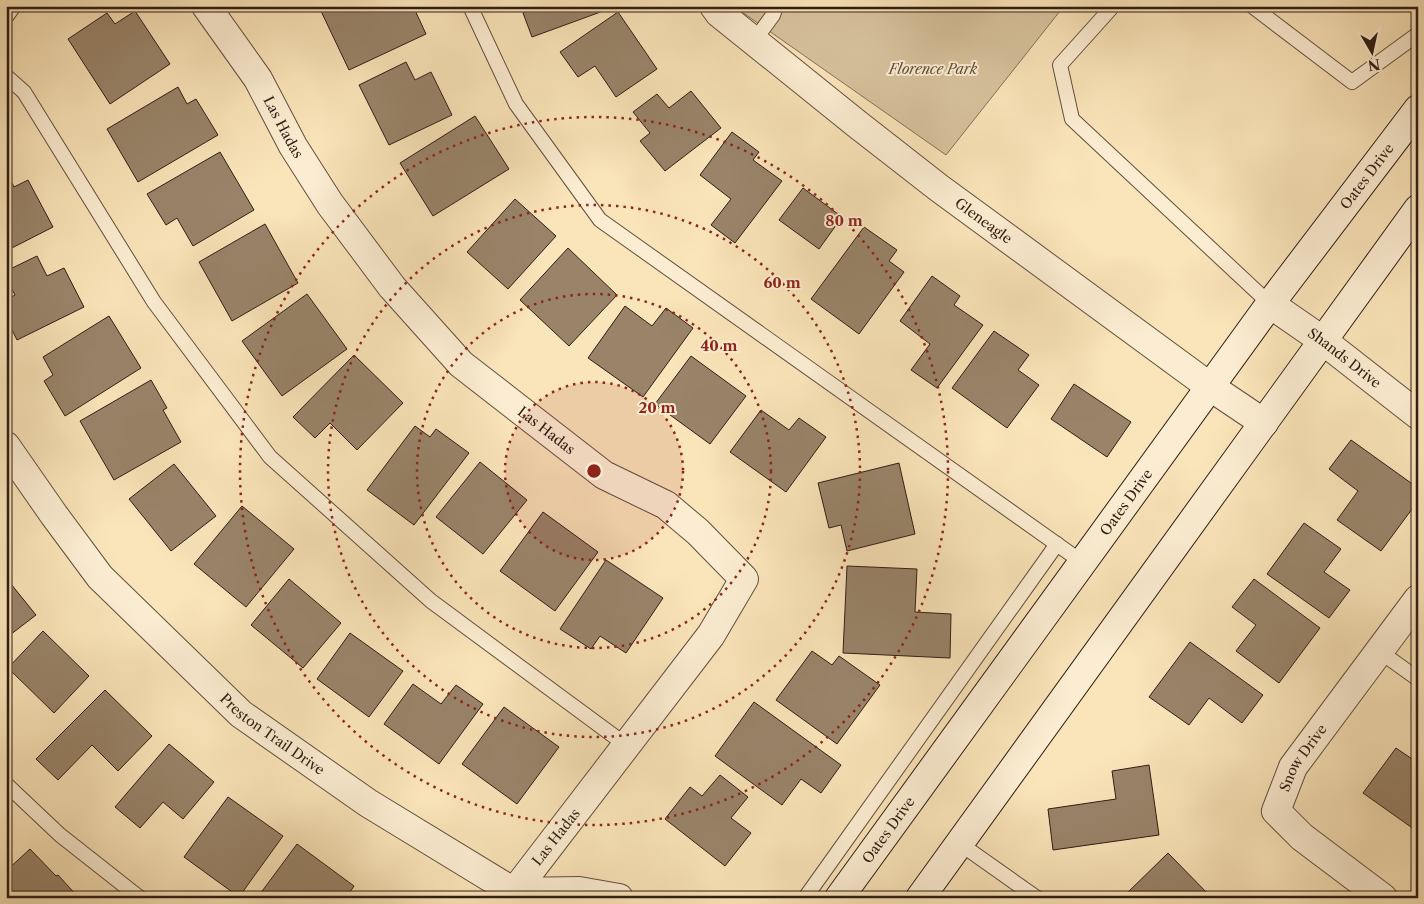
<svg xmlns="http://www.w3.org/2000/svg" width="1424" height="904" viewBox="0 0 1424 904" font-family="'Libre Caslon Text',serif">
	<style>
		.green { fill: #d7c29d; stroke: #837058 }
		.building { fill: #99846a; stroke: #2f1d14 }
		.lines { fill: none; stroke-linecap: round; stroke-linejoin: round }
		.lane-casing { stroke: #624f3d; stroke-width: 16 }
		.street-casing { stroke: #624f3d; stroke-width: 30 }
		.secondary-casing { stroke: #2f1d14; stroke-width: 30 }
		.lane { stroke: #fcedd2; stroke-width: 14 }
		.street { stroke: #fcedd2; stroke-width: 28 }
		.secondary { stroke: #fcedd2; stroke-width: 28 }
		.ring { fill: none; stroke: #8f2418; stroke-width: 2.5; stroke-dasharray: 2.5 5 }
		.labels { text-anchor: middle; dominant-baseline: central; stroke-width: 4; stroke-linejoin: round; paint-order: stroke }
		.park-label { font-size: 14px; font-style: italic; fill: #614f3d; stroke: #fcedd2 }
		.street-label { font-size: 14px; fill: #2f1d14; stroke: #fcedd2 }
		.centre { fill: #8f2418; stroke: #fcedd2; stroke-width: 2.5 }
		.ring-label { font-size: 15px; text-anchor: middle; font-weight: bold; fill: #8f2418; stroke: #fcedd2; stroke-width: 4; stroke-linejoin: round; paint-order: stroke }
	</style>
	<rect width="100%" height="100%" fill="#fae4b9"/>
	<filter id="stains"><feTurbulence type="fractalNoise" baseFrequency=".004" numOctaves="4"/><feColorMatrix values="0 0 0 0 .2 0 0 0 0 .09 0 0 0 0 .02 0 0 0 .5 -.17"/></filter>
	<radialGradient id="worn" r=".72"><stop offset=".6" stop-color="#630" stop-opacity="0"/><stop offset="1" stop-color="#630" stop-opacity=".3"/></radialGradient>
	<polygon class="green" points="737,6 1064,6 946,155 742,12"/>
	<g class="building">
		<polygon points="326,6 390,6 392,10 400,6 413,6 426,34 349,70 320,9"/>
		<polygon points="541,6 604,6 606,10 532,37 523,13"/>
		<polygon points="135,11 170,64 110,104 68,39 107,13 115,24"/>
		<polygon points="618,12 657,69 616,97 595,66 578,77 560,52"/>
		<polygon points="406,62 415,80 431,72 452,115 389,145 359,85"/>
		<polygon points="178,87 187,104 196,99 218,135 138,182 107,129"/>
		<polygon points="691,91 721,128 665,171 640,141 650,133 633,112 657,94 669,108"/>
		<polygon points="475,116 509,169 433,216 400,163"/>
		<polygon points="732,132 759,152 753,160 782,181 735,243 711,225 731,199 700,175"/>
		<polygon points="220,152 254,210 193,246 177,218 166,225 147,194"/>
		<polygon points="6,175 8,175 14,187 28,180 53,227 6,251"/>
		<polygon points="803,188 842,217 819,249 779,220"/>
		<polygon points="515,199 556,236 508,289 467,252"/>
		<polygon points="265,224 298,283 232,321 199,262"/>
		<polygon points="864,227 897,250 889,261 904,272 859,334 811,299"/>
		<polygon points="568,248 617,295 569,346 520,300"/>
		<polygon points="37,256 47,276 64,268 84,307 17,340 6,318 6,300 15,295 6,278 6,271"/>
		<polygon points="932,276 960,296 954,305 983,325 937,388 911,370 930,344 900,321"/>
		<polygon points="307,294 347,349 282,396 242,341"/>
		<polygon points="625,306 652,326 666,308 693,328 643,397 588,358"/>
		<polygon points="109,316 141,368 65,416 44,381 53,375 43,357"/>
		<polygon points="994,331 1029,355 1018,370 1039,385 1007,428 952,388"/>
		<polygon points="354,355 403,403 357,450 330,423 315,438 293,417"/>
		<polygon points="691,356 746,396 710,444 655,404"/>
		<polygon points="151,380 167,408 163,410 181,442 114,480 80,421"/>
		<polygon points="1074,384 1131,422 1107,457 1051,419"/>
		<polygon points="761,410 789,430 799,418 826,437 786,492 730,452"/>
		<polygon points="415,426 430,437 436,429 469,453 414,525 367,490"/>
		<polygon points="1351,440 1418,488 1418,501 1381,551 1337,520 1358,491 1329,469"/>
		<polygon points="480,462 527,500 483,554 436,517"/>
		<polygon points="899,463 915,534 847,551 841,525 829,528 818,483"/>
		<polygon points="174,464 216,516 171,551 129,499"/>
		<polygon points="242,506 294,549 246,607 194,564"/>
		<polygon points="543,512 598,552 555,611 500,571"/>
		<polygon points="1304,523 1341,549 1324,572 1350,590 1329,618 1267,574"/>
		<polygon points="606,560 663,598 626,653 600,636 591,649 560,629"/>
		<polygon points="847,566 917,569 915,612 951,614 950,658 843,653"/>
		<polygon points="289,579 341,623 303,668 251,625"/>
		<polygon points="1254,579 1320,628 1279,683 1236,651 1256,625 1232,607"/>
		<polygon points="11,584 36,615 6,638 6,588"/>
		<polygon points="43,631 89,676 54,713 8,668"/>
		<polygon points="350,633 403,671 369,717 317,679"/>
		<polygon points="1190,642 1263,695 1242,723 1209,698 1189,725 1149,697"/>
		<polygon points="812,651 832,665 839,656 880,685 837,744 776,700"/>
		<polygon points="413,684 441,704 456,685 483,704 439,764 384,724"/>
		<polygon points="105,690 152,736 118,771 92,745 58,780 36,759"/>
		<polygon points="754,702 841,765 821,793 801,779 782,805 715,756"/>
		<polygon points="504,707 559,747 517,804 462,764"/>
		<polygon points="169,744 214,782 183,819 163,802 140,828 115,807"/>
		<polygon points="1396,748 1418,763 1418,832 1363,793"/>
		<polygon points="1149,765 1159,835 1053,850 1048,809 1116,799 1112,771"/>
		<polygon points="720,775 748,797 731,818 751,833 725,866 665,819 690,787 702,796"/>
		<polygon points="228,797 283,836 239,897 184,857"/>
		<polygon points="297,844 354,886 346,898 257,898"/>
		<polygon points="30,849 56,876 58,875 79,898 6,898 6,871"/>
		<polygon points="1168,853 1212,898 1122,898"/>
	</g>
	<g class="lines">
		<g class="lane-casing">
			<g id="lane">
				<polyline points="470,6 516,104 600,220 1082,562"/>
				<polyline points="1113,6 1060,65 1072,119 1270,304"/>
				<polyline points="1252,6 1352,82 1418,34"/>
				<polyline points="6,17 14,6"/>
				<polyline points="754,41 773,15 776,6"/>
				<polyline points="6,76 24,92 154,302 270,457 431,601 626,745"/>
				<polyline points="1379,651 1418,679"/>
				<polyline points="6,784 60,835 140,898"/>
				<polyline points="959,843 1037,898"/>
				<polyline points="805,898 1057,544"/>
			</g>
		</g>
		<g class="street-casing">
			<g id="street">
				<path id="s1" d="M206,6L258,79L293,146L330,204L392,287L461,364L604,475L666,505L698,532L744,579L711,635L514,892"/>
				<path id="s2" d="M714,6L719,13L857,124L939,188L1209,386L1264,423"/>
				<path id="s3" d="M1270,304L1322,340L1418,415"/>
				<path id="s4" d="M6,446L54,515L100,577L241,714L368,803L514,892L579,891L619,898"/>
				<path id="s5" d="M1383,898L1302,837L1276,811L1293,767L1418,599"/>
			</g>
		</g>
		<g class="secondary-casing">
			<g id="secondary">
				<path id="s6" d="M839,898L1270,304L1418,109"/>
				<polyline points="920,898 1418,209"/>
			</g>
		</g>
		<use href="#lane" class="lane"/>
		<use href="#street" class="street"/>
		<use href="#secondary" class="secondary"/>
	</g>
	<circle cx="594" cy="471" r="89" fill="#8f2418" fill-opacity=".12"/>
	<g class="ring">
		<circle cx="594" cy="471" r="89"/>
		<circle cx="594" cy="471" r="177"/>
		<circle cx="594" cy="471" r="266"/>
		<circle cx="594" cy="471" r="354"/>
	</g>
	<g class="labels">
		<g class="park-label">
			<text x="933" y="69">Florence Park</text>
		</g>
		<g class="street-label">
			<text stroke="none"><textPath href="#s1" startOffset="144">Las Hadas</textPath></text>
			<text stroke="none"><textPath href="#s6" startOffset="894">Oates Drive</textPath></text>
			<text stroke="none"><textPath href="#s2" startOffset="345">Gleneagle</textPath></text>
			<text stroke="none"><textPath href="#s3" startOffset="92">Shands Drive</textPath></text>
			<text stroke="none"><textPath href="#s1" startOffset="549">Las Hadas</textPath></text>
			<text stroke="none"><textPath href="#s6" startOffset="489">Oates Drive</textPath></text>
			<text stroke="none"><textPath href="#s4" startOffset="395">Preston Trail Drive</textPath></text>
			<text stroke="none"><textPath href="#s5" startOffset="198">Snow Drive</textPath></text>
			<text stroke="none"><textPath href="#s6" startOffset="84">Oates Drive</textPath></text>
			<text transform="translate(556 837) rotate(-52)">Las Hadas</text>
		</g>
	</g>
	<circle cx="594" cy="471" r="8" class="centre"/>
	<g class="ring-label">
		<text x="844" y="226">80 m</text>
		<text x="782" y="288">60 m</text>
		<text x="719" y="351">40 m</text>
		<text x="657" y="413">20 m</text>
	</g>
	<rect width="1424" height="904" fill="none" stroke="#fae4b9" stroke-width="25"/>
	<rect x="8" y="8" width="1409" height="889" fill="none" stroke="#2f1d14" stroke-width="2.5"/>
	<rect x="12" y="12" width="1399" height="879" fill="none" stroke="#2f1d14"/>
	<g transform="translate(1372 52) rotate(171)" stroke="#fcedd2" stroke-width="4" paint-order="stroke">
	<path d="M0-4L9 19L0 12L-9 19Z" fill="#2f1d14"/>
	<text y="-8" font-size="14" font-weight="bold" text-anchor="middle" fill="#2f1d14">N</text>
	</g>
	<rect width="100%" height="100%" filter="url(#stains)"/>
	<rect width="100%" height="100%" fill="url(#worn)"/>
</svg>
